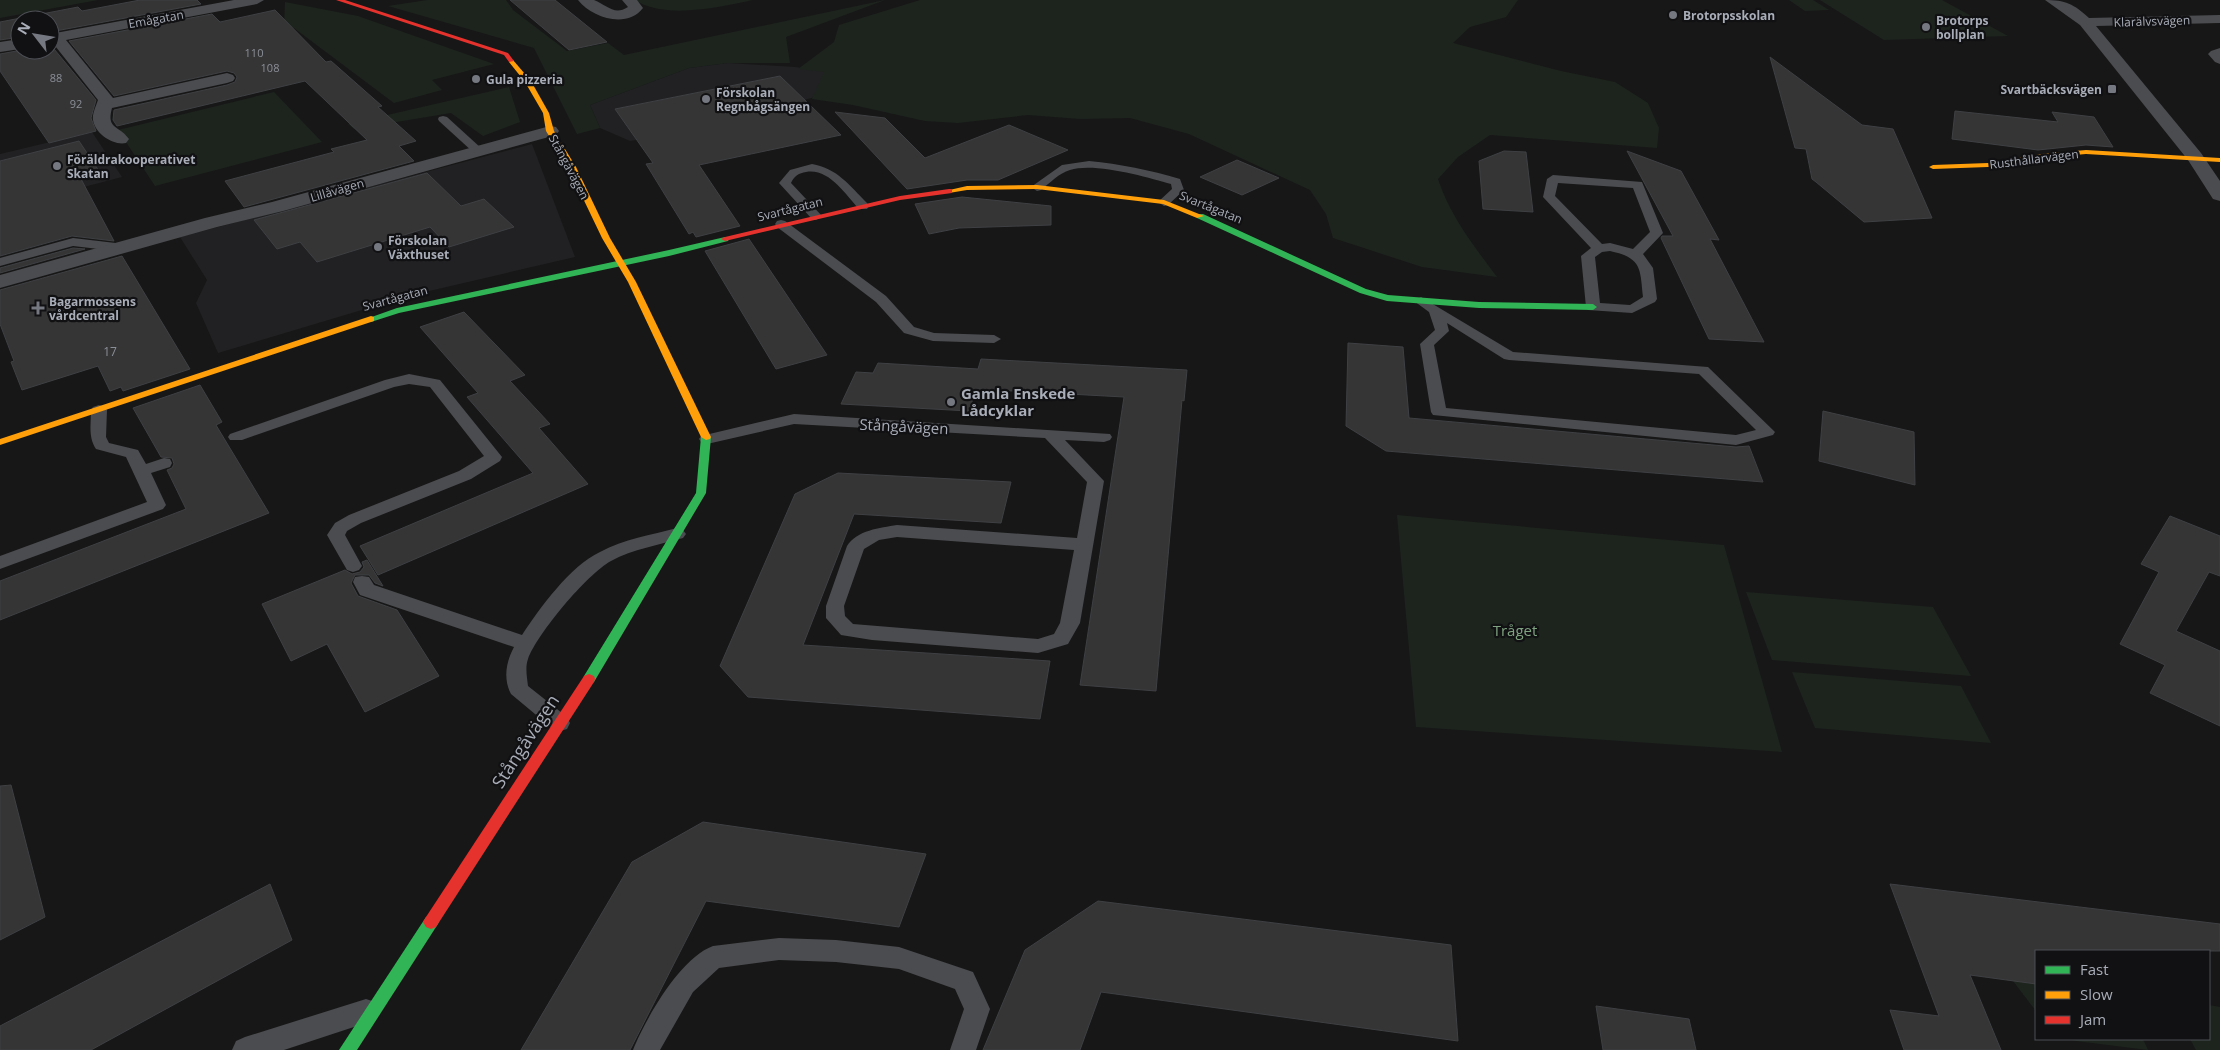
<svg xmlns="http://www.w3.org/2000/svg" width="2220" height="1050" viewBox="0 0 2220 1050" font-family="'Open Sans',sans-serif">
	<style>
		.built { fill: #212123 }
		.green { fill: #1d241e }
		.building { fill: #353536; stroke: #3f4043 }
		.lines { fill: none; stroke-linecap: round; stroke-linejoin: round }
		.lane { fill: #4b4c50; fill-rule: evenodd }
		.street { fill: #4b4c50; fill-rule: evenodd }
		.fast { fill: #30b455; fill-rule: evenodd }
		.slow { fill: #ff9f0a; fill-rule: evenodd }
		.jam { fill: #e5322d; fill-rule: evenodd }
		.poi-dot { fill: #757880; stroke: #111113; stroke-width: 2 }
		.labels { text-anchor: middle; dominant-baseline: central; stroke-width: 4.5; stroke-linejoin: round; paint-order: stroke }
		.far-number-label { font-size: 11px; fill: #8b8f98 }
		.far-poi-label { font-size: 12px; font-weight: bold; fill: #a8adb8; stroke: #111113; text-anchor: start }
		.far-street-label { font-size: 12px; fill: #a8adb8; stroke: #111113 }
		.number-label { font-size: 12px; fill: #8b8f98 }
		.poi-label { font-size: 15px; font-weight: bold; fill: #a8adb8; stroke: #111113; text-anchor: start }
		.street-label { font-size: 15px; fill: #a8adb8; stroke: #111113 }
		.park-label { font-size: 15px; fill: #7fa381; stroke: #111113 }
		.near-street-label { font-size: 18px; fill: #a8adb8; stroke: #111113 }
	</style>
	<rect width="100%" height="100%" fill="#171717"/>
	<g class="built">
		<polygon points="728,63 795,67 836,73 831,93 663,136 630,141 600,128 590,105 689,68"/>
		<polygon points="92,132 122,177 0,209 0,154"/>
		<polygon points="532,144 575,257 412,295 218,353 196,303 207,280 180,237"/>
	</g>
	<g class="green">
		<polygon points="0,0 98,0 0,18"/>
		<polygon points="427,0 506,0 513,10 567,51 608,43 624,55 885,0 786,37 790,63 728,63 689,68 590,105 600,128 577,134 534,48 388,6"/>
		<path d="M635,0H753C719,7 665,20 635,0Z"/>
		<path d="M920,0H1518L1506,17L1470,27L1453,43L1561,71L1615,82L1648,103L1659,128L1657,148L1490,135L1458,157L1438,179C1450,216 1474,246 1497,277L1422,267L1333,238L1326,214L1310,190L1189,134L1130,118L1080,119L1028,115L958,123L925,121L853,105L812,99L824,72L798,69L834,42L839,25Z"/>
		<polygon points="1789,0 1813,0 1829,10 1805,11"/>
		<polygon points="1820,0 1942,0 2008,36 1884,40"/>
		<polygon points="285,2 358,16 494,64 432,80 442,90 394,103 294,28 284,25"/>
		<polygon points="509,87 520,122 483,136 451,113 354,129 348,124"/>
		<polygon points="274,92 322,142 155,186 118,130"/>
		<polygon points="1397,515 1724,545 1782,752 1416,727"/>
		<polygon points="1746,592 1933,607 1971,676 1772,660"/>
		<polygon points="1792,672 1961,686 1991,743 1815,728"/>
		<polygon points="2013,981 2036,984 2036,1011"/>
		<polygon points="2209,1005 2220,1007 2220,1050 2196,1050 2190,1039 2209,1039"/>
		<polygon points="2068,1039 2143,1039 2148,1050 2076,1041"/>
	</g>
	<g class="building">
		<polygon points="140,0 197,0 201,4 50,32 50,20 20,20 20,37 0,40 0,22 78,7 82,11"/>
		<polygon points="510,0 555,0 607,42 569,50"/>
		<polygon points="275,10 326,62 331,61 382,106 378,107 416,141 399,146 414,161 244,207 225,181 334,152 331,149 367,140 305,81 117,126 113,120 114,110 227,85 235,82 237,77 234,73 227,71 114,96 69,41 212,14 220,22"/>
		<polygon points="50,44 96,100 91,118 96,131 49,143 0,71 0,54 22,50 50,50"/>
		<polygon points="1770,57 1862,125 1893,129 1932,218 1864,222 1816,182 1812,179 1806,149 1795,148"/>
		<polygon points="780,76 841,135 699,165 740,226 696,237 693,232 689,234 646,164 653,163 615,109"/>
		<polygon points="1955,111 2058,122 2052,112 2094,117 2113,147 2086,145 2038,150 1952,139"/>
		<polygon points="835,112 885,118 925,158 1009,125 1068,150 998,180 967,180 907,189"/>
		<polygon points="79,141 101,174 81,179 114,241 72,236 0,256 0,161"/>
		<polygon points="1504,151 1526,152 1533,212 1483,209 1479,161"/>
		<polygon points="1627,151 1681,171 1719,240 1710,239 1764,342 1709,339 1661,238 1662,236 1673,236"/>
		<polygon points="1237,160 1279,178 1242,195 1200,177"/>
		<polygon points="427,173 461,206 484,199 514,227 449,247 430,227 317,262 300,242 277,249 254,220"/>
		<polygon points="962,197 1051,206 1051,225 959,228 929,234 915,204"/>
		<polygon points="749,239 827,355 776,369 705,251"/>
		<polygon points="73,248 85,249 0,273 0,268"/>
		<polygon points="122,256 190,369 123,391 121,387 110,391 98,366 22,390 11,362 14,361 0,324 0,290"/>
		<polygon points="464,312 525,375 510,381 550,424 539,428 588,484 378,575 360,546 533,473 467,397 478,393 420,327"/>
		<polygon points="1348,343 1403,347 1409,418 1736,447 1749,446 1763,482 1386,451 1346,426"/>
		<polygon points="981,359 1187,370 1184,401 1182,400 1156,691 1080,685 1124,397 976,389 969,411 841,404 856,372 873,373 878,363 978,369"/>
		<polygon points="200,385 222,422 216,425 269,513 0,620 0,581 186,509 167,470 172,468 174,464 172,458 161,457 133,408"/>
		<polygon points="1823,411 1914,432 1915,485 1819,461"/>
		<polygon points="838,473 1011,482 1001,523 854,514 803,645 1050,661 1040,719 748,697 720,666 795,494"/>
		<polygon points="2170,516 2220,536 2220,576 2209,572 2176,631 2220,651 2220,726 2150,693 2165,665 2120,644 2159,572 2141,564"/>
		<polygon points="367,560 383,586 375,583 369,575 355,575 351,583 358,596 397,610 439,676 365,712 327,644 291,661 262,604 345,570 352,574 360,572 364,567 362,562"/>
		<polygon points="11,785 45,917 0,940 0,786"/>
		<polygon points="703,822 926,854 899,927 706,901 630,1050 521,1050 632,862"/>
		<polygon points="270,884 292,940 91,1050 0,1050 0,1026"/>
		<polygon points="1890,884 2220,924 2220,951 2036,951 2036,984 1970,975 2001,1050 1904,1050 1890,1010 1939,1016"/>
		<polygon points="1098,901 1451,945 1458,1041 1101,992 1080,1050 983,1050 1025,950"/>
		<polygon points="1596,1006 1689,1019 1696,1050 1603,1050"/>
	</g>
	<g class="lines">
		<g class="lane">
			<polygon points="443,116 447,117 481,148 483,150 481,152 473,152 439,121 438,119 439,117"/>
			<path d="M1089,161C1120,164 1150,170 1180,179L1184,190L1168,205L1164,206L1158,202L1172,189L1171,184C1147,177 1094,162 1070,170C1059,173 1050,183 1041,190L1037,191L1031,187L1062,165Z"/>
			<path d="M812,164C837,168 850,186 867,203L869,206L867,209H859C845,194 829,168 806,172C799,173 794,176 791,183L822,216L816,220L812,219L779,183L790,170Z"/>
			<path d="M1553,175L1642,182L1663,233L1643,254L1653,268L1657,299L1655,302L1632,313L1588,310L1586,307L1581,256L1591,248L1543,197L1547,179ZM1558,183L1633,188L1650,232L1633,249L1610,243L1602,244L1555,196ZM1610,251C1642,258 1640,268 1643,297L1630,305L1600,303L1595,257L1602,252Z"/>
			<polygon points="781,220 785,221 886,296 914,327 934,333 994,335 1001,339 994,343 933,341 904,333 876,302 777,227 775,224 777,221"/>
			<polygon points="73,238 124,244 130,248 124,252 73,246 0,266 0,258"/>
			<path d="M1421,297L1513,352L1708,367L1775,432L1773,435L1736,445L1433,415L1431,412L1420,344L1435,330L1429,312L1414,301ZM1447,323L1504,359L1509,360L1699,374L1756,430L1736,435L1446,408L1434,345L1449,331Z"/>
			<polygon points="409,374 440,380 502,457 500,461 471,479 361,523 347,531 345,535 362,566 359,570 353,572 347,570 327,535 335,523 349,515 459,471 484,456 430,387 409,384 394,387 242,440 230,440 228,437 230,434 385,380"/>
			<path d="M99,405L105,407L107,410L106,437L109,443L138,450L146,464L164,458L170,459L172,463L170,467L151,473L166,505L163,509L0,569V556L147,502L126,457L96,449C88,437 91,424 91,410L93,407Z"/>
			<path d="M794,414L1110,434L1112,437L1110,440L1104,442L1065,440L1104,481L1080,623L1068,644L1038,653L872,640L841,635L826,618V606L847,546C857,530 880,528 897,525L1077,538L1087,482L1045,438L794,424L707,444L701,442L699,439L701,436ZM897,537L1074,550L1060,623L1054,634L1038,639L853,624L845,616L844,606L864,549L879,540Z"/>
			<path d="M677,528L683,530L686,534L683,538C659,545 633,549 611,561C587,574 537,634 528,659C525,667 527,677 528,686L567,717L570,723L567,729L560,731L553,729L511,694C503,679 506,662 514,647L360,595L353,582L355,577L362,576L369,577L374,585L522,635C540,608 570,566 600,552C624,539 651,535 677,528Z"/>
			<path d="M779,938L836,940L899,947L973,972L990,1009L976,1050H950L964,1009L955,989L899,969L836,962L779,960L719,968L693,992L660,1050H633C646,1018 680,958 713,946Z"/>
			<polygon points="366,999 375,1002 379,1011 375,1020 366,1023 284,1050 232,1050 236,1041 245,1037"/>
		</g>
		<g class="street">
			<path d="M234,0H264L257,4L66,40L113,98L227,73L233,75L235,78L233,81L227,83L112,108C106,130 119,125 129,139L126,143C114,146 95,134 93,120C92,114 96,106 98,100L52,42H50V34Z"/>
			<path d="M578,0C583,0 590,0 594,0C607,5 614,16 628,7L622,0H637L643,8C627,29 592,18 578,0Z"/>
			<path d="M2045,0C2065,0 2074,4 2089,18L2220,15V23L2096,26L2201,153L2220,181V201L2213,199L2188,160L2080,25Z"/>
			<polygon points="20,39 20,49 0,52 0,42"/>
			<polygon points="2220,48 2220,64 2215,62 2208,54 2211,51"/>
			<polygon points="550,126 556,127 559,131 556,135 283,211 217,227 0,288 0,275 205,218 272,202"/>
		</g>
		<g class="fast">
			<polygon points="1197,214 1203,214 1366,289 1388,295 1479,302 1593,304 1597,307 1593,310 1479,308 1387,301 1360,293 1197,218"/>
			<polygon points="725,237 729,239 728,241 669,256 399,313 371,322 366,319 397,308 669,250"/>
			<polygon points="706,434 711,437 706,493 594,682 589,684 584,682 583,679 584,676 696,493 701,437"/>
			<polygon points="431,915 436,917 439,922 436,927 357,1050 339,1050 426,917"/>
		</g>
		<g class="slow">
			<polygon points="509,60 513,60 531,81 549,113 554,131 576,167 610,238 636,282 711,437 710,439 706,440 701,437 628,282 602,238 568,167 546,131 543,113 525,82 509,62"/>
			<polygon points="2086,150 2220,158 2220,162 2086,154 2042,158 1988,167 1933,169 1929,167 1933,165 1988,163 2042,154"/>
			<polygon points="1037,185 1164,200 1204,216 1197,218 1163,204 1037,189 967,190 949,193 945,191 967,186"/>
			<polygon points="371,316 374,317 374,321 0,445 0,439"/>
		</g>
		<g class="jam">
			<polygon points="336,0 345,0 508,53 514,61 509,62 504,55"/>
			<polygon points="949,189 952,189 952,193 900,200 725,241 721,239 725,237 900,196"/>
			<polygon points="589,674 594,676 595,679 594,682 436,927 431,929 426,927 423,922 426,917 584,676"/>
		</g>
	</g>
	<g class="poi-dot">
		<circle cx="1673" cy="15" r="5"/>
		<circle cx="1926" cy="27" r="5"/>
		<circle cx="476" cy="79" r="5"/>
		<rect x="2107" y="84" width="10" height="10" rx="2.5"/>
		<circle cx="706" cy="99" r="5"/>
		<circle cx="57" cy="166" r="5"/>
		<circle cx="378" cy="247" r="5"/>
		<path d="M35.5 300.5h5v5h5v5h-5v5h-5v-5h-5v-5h5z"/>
		<circle cx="951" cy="402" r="5"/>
	</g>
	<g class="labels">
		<g class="far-number-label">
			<text x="254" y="52">110</text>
			<text x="270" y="67">108</text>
			<text x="56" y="77">88</text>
			<text x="76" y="103">92</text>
		</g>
		<g class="far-poi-label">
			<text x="1683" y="15">Brotorpsskolan</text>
			<text x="1936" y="20">Brotorps<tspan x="1936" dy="14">bollplan</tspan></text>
			<text x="486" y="79">Gula pizzeria</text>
			<text x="2102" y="89" text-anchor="end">Svartbäcksvägen</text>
			<text x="716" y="92">Förskolan<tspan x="716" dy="14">Regnbågsängen</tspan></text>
			<text x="67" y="159">Föräldrakooperativet<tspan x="67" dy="14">Skatan</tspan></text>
			<text x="388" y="240">Förskolan<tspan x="388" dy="14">Växthuset</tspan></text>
			<text x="49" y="301">Bagarmossens<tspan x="49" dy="14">vårdcentral</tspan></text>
		</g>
		<g class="far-street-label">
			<text transform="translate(156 19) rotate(-10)">Emågatan</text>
			<text transform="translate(2152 21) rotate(-2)">Klarälvsvägen</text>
			<text transform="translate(2034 159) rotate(-7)">Rusthållarvägen</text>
			<text transform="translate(569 167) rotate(62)">Stångåvägen</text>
			<text transform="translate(337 190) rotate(-16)">Lillåvägen</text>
			<text transform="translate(1211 207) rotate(22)">Svartågatan</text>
			<text transform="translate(790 209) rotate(-14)">Svartågatan</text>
			<text transform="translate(395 298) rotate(-15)">Svartågatan</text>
		</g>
		<g class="number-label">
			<text x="110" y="351">17</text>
		</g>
		<g class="poi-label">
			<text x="961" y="393">Gamla Enskede<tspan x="961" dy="17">Lådcyklar</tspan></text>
		</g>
		<g class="street-label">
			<text transform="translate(904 426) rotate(3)">Stångåvägen</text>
		</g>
		<g class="park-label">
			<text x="1515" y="630">Tråget</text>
		</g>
		<g class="near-street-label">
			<text transform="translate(525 741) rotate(-57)">Stångåvägen</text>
		</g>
	</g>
	<rect x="2035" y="950" width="175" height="90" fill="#111113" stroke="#4d4f55"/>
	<rect x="2045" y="966" width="25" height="8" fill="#30b455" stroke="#4d4f55"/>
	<text x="2080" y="975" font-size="15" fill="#a8adb8">Fast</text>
	<rect x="2045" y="991" width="25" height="8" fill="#ff9f0a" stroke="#4d4f55"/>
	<text x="2080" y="1000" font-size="15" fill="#a8adb8">Slow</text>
	<rect x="2045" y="1016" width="25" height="8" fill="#e5322d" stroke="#4d4f55"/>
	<text x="2080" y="1025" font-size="15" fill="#a8adb8">Jam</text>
	<g transform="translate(35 35) rotate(301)"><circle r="24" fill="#111113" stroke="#4d4f55"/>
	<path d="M0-4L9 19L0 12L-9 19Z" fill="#757880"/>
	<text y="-8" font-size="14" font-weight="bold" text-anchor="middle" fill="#a8adb8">N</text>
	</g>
</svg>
